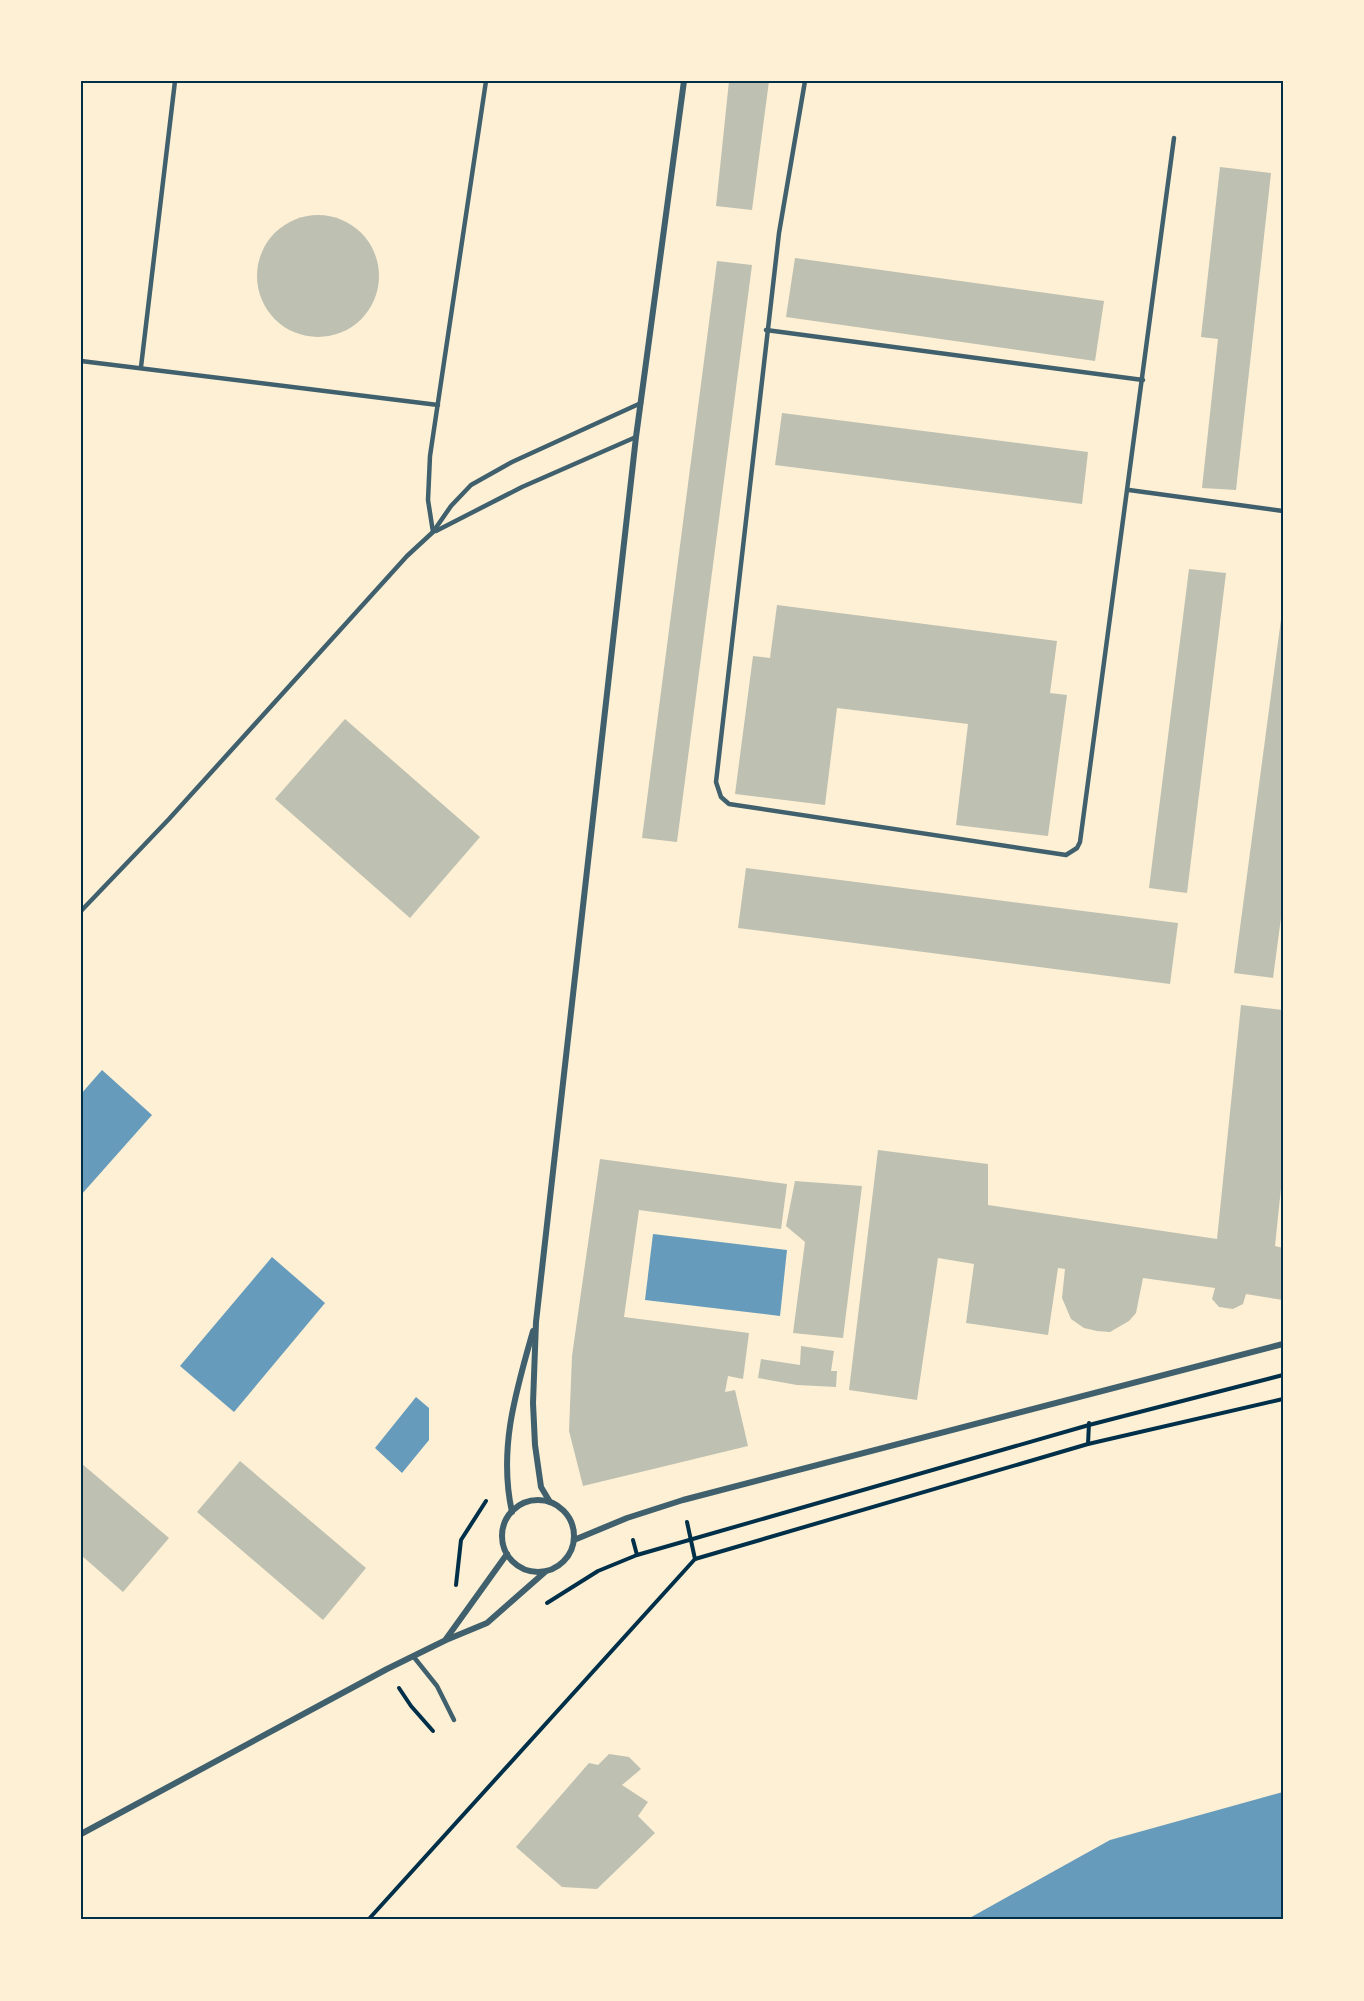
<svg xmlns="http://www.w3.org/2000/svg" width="1364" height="2001" viewBox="0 0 1364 2001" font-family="Bitter,serif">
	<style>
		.water { fill: #669bbc }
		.building { fill: #bec0b2 }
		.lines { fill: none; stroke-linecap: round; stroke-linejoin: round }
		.path { stroke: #003049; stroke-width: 4 }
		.service { stroke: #3f606c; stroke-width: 4.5 }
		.minor { stroke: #3f606c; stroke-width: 6 }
		.neatline { fill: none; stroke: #003049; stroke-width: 2 }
	</style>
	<rect width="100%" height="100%" fill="#fdf0d5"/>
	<g class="water">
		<polygon points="102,1070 152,1115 81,1195 81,1094"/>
		<polygon points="653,1234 787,1250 780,1316 645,1300"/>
		<polygon points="272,1257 325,1303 234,1412 180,1366"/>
		<polygon points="416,1397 429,1408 429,1440 402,1473 375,1448"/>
		<polygon points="1283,1792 1283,1920 966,1920 1110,1840"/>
	</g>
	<g class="building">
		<polygon points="729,81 769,81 752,210 716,206"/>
		<polygon points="1220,167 1271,173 1236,490 1202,488 1218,339 1201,337"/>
		<circle cx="318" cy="276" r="61"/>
		<polygon points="795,258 1104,301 1095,361 786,317"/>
		<polygon points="717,261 752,265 677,842 642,838"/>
		<polygon points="782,413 1088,452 1082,504 775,465"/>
		<polygon points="1189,569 1226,573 1187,893 1149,888"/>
		<polygon points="777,605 1057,641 1050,693 1067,695 1048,836 956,825 968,724 837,708 825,805 735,794 753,656 770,658"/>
		<polygon points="1282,612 1283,903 1273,978 1234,973"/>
		<polygon points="345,719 480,837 410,918 275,799"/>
		<polygon points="746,868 1178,923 1170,984 738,928"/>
		<polygon points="1241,1005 1283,1010 1283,1169 1275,1246 1283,1248 1283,1300 1246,1294 1243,1304 1233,1309 1219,1307 1212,1299 1215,1288 1143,1278 1136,1313 1129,1321 1110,1332 1097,1331 1084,1328 1071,1319 1062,1298 1065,1269 1058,1268 1048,1335 966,1323 974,1264 938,1258 917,1400 849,1390 878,1150 988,1164 988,1205 1217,1239"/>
		<polygon points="600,1159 787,1184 781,1229 639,1210 624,1317 749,1333 743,1379 728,1376 725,1392 735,1390 748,1446 583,1486 569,1431 572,1356"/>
		<polygon points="795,1181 862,1186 843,1338 793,1333 805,1242 786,1226"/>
		<polygon points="801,1346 834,1351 831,1371 837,1371 836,1387 797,1385 758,1378 761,1359 800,1365"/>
		<polygon points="240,1461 366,1568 323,1620 197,1512"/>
		<polygon points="81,1463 169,1538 123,1592 81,1555"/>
		<polygon points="609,1754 629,1757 641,1769 622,1785 648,1802 638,1816 655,1833 597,1889 562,1887 516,1847 589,1763 598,1765"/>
	</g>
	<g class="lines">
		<g class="path">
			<polyline points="1088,1444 1089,1423"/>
			<polyline points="687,1522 695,1559"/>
			<polyline points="633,1540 637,1555 1089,1425 1283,1375"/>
			<polyline points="695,1559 1088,1444 1283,1399"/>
			<polyline points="456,1585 461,1540 486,1501"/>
			<polyline points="547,1603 598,1571 637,1555"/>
			<polyline points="399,1688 411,1706 433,1731"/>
			<polyline points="368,1920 695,1559"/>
		</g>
		<g class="service">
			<polyline points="805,81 779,233 716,782 721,797 729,804 1066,855 1077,848 1080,842 1174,138"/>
			<polyline points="766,330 1143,380"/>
			<polyline points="81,361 438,405"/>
			<polyline points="141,367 175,81"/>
			<polyline points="1129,490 1283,511"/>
			<polyline points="436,531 522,487 636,437"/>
			<polyline points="433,532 428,500 430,456 486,81"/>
			<polyline points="81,911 169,819 407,556 433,532 451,506 471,485 512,462 641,403"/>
			<polyline points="413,1656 437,1686 454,1720"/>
		</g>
		<g class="minor">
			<circle cx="538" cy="1536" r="36"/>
			<polyline points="550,1502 541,1487 535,1445 533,1403 536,1322 636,437 684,81"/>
			<path d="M512,1512C498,1449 516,1391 533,1331"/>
			<polyline points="574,1540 627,1518 683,1500 1283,1344"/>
			<polyline points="446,1639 507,1554"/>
			<polyline points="81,1834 387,1669 446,1640 487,1623 545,1572"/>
		</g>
	</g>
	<rect width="1364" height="2001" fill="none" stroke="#fdf0d5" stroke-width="165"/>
	<rect x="82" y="82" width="1200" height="1836" class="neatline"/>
</svg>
